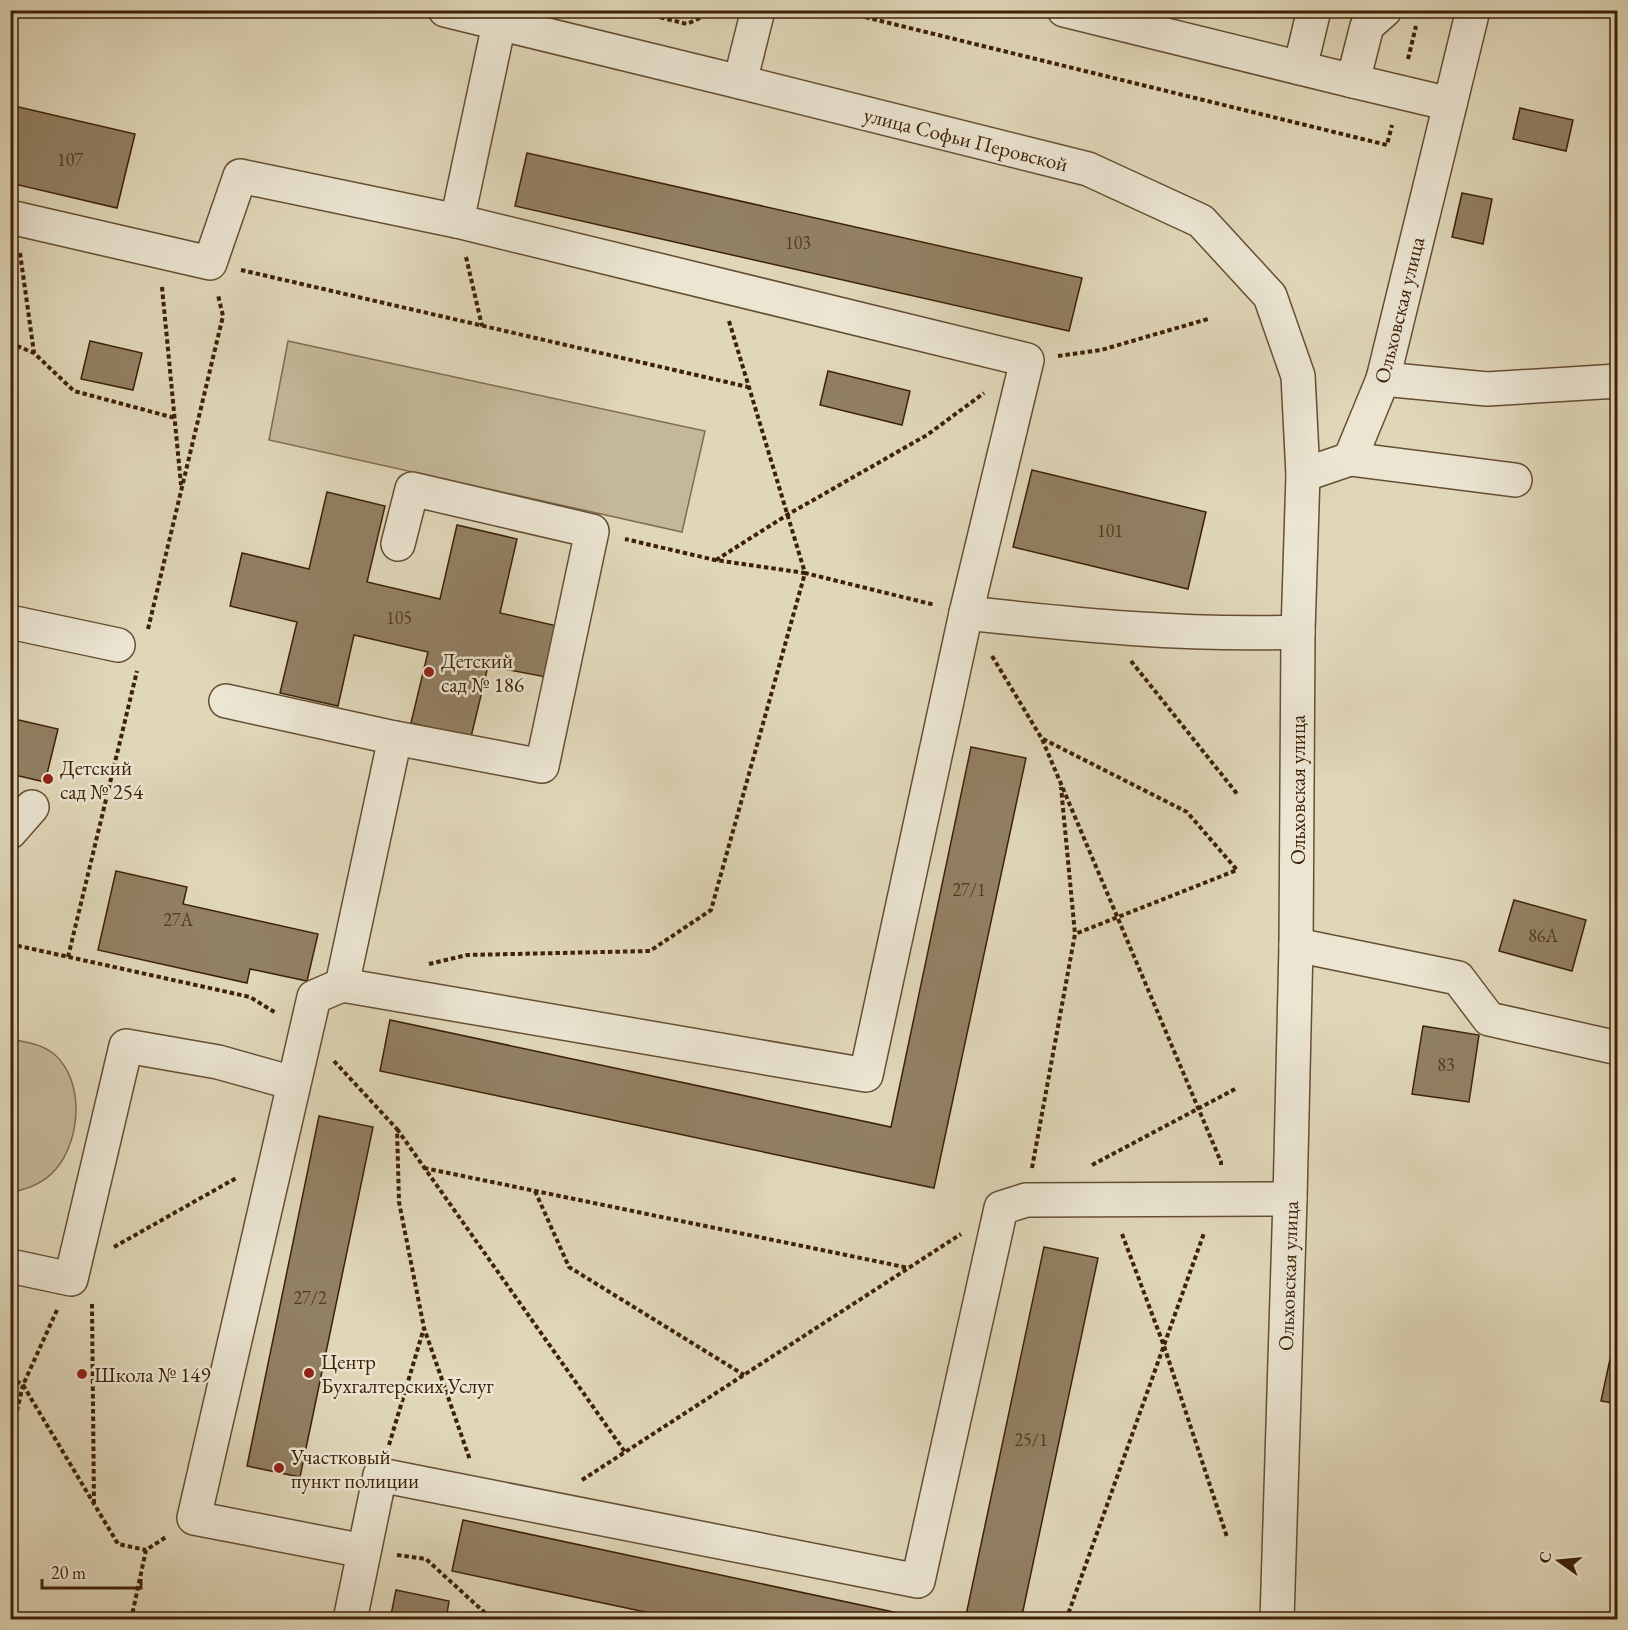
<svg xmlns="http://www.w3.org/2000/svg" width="1628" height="1630" viewBox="0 0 1628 1630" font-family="'EB Garamond',serif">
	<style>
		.green { fill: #c4b89a; stroke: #816c50; stroke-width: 1.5 }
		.building { fill: #928063; stroke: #3e2105; stroke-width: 1.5 }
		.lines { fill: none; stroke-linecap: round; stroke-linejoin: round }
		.minor-casing { stroke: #664e32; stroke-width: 36 }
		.path { stroke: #3e2105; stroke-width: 4; stroke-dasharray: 4.5 3; stroke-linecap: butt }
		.minor { stroke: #ebe5d2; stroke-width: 33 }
		.poi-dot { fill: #8f2418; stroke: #ebe5d2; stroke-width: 2 }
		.labels { text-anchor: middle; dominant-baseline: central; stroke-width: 5; stroke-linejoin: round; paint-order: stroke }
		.number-label { font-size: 18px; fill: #53391c }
		.street-label { font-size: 21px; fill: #3e2105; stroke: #ebe5d2 }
		.poi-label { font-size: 21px; fill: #3e2105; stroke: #ebe5d2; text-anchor: start }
	</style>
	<rect width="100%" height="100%" fill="#e0d7b9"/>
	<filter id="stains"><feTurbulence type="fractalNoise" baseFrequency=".00333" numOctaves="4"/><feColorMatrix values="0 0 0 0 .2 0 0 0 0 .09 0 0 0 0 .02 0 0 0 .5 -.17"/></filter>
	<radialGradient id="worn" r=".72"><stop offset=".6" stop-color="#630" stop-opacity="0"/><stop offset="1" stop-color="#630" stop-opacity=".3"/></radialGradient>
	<g class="green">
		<polygon points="288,341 705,431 682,532 269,440"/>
		<path d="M11,1039C26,1042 41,1044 54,1054C85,1081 81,1139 56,1169C45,1182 29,1189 12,1192H10Z"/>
	</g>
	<g class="building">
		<polygon points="10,105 135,134 117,208 10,183"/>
		<polygon points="1520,108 1573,120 1566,151 1513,139"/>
		<polygon points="527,153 1082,278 1069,331 515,206"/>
		<polygon points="1462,193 1492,199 1483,244 1452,237"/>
		<polygon points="90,341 142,353 133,390 81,379"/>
		<polygon points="828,371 910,391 902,425 820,405"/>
		<polygon points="1032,470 1206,512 1188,589 1013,547"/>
		<polygon points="327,492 385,506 367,582 440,599 457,525 517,539 500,613 557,626 546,677 488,666 471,737 411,723 428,652 354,635 338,706 280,693 297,622 230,606 242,553 309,569"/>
		<polygon points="10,718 58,729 45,782 10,774"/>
		<polygon points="971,747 1026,758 934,1188 380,1071 390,1020 891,1127"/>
		<polygon points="116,871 187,887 183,904 318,934 307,981 250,969 247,983 98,950"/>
		<polygon points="1514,900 1586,920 1572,971 1499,951"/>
		<polygon points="1423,1026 1479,1035 1469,1102 1412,1094"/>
		<polygon points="319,1116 373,1127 300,1477 247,1466"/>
		<polygon points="1044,1247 1098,1258 1021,1620 965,1620"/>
		<polygon points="1612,1350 1618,1352 1618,1404 1601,1401"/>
		<polygon points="463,1520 931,1620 683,1620 452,1571"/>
		<polygon points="396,1590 449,1601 446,1620 390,1620"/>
	</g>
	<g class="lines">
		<g class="minor-casing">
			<g id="minor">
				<polyline points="445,10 740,82 1088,169 1201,221 1270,296 1298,376 1303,475 1298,632 1296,945 1290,1199 1277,1620"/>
				<polyline points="1064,10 1353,81 1367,26 1385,10"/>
				<polyline points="499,24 457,221 1027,360 966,613"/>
				<polyline points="1300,68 1314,10"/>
				<polyline points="1353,81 1450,104"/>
				<polyline points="740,82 758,10"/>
				<polyline points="10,217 210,263 240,176 457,221"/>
				<polyline points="1383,379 1487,389 1618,381"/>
				<polyline points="1350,459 1515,480"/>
				<polyline points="1303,475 1350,459 1383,379 1473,10"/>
				<polyline points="10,622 118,645"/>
				<polyline points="226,701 395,738 342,985"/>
				<polyline points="395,738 542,766 592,531 412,489 398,544"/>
				<polyline points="10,832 32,807"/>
				<polyline points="1296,945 1458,978 1489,1019 1618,1048"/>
				<polyline points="10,1266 71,1279 126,1046 218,1062 293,1083"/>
				<path d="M364,1551L194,1518L314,997L342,985L866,1075L966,613C1077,625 1187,636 1298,632"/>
				<polyline points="350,1620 380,1475 918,1581 1001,1208 1026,1200 1290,1199"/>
			</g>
		</g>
		<g class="path">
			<polyline points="631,10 687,24 717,10"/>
			<polyline points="836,10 1387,145 1392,125"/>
			<polyline points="1408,59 1416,26"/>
			<polyline points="20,253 34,353"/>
			<polyline points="466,257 482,326"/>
			<polyline points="241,270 748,387"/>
			<polyline points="162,287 181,485"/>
			<polyline points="729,321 805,573 935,605"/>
			<polyline points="10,343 34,353 74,391 175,418"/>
			<polyline points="1058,356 1101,350 1208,319"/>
			<polyline points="716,560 787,515 927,435 984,393"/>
			<polyline points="148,629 223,316 218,295"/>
			<polyline points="992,656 1042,739 1221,1162 1221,1165"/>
			<polyline points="1131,661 1238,795"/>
			<polyline points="1043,739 1187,812 1237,870 1075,934"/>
			<polyline points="10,944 250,997 276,1013"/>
			<polyline points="68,957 137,671"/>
			<polyline points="429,964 467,955 650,951 711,910 805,573 715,560 625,539"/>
			<polyline points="334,1061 397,1129 399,1202 424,1328 470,1460"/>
			<polyline points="397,1129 625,1452"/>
			<polyline points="1092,1165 1237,1088"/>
			<polyline points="424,1168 909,1268"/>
			<polyline points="1032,1168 1075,934 1061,787"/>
			<polyline points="535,1191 569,1267 744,1375"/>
			<polyline points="1122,1234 1164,1346 1227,1537"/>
			<polyline points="114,1247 238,1177"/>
			<polyline points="92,1304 94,1504"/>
			<polyline points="57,1310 23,1385 118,1544 146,1550"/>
			<polyline points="10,1377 23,1385 10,1440"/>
			<polyline points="389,1445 424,1328"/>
			<polyline points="582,1480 961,1234"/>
			<polyline points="397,1555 426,1559 484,1612 483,1620"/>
			<polyline points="131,1620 146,1550 166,1537"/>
			<polyline points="1066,1620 1204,1233"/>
		</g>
		<use href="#minor" class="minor"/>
	</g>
	<g class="poi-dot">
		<circle cx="429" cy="672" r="6"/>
		<circle cx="48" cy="779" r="6"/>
		<circle cx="309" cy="1373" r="6"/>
		<circle cx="82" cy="1374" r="6"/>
		<circle cx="279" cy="1468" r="6"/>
	</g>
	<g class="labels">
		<g class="number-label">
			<text x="70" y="159">107</text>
			<text x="798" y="242">103</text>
			<text x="1110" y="530">101</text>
			<text x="399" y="617">105</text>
			<text x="969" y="889">27/1</text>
			<text x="178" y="919">27А</text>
			<text x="1543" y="935">86А</text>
			<text x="1446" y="1064">83</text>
			<text x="310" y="1297">27/2</text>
			<text x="1031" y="1439">25/1</text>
		</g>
		<g class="street-label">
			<text transform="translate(966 139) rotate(14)">улица Софьи Перовской</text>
			<text transform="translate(1399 310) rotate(-76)">Ольховская улица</text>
			<text transform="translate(1297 790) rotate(-90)">Ольховская улица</text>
			<text transform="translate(1288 1276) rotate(-88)">Ольховская улица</text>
		</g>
		<g class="poi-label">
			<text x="441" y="660">Детский<tspan x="441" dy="24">сад № 186</tspan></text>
			<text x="60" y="767">Детский<tspan x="60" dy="24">сад № 254</tspan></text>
			<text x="321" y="1361">Центр<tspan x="321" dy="24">Бухгалтерских Услуг</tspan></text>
			<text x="94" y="1374">Школа № 149</text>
			<text x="291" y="1456">Участковый<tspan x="291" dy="24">пункт полиции</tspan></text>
		</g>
	</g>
	<rect width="1628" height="1630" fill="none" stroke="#e0d7b9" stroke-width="36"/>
	<rect x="12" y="12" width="1604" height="1606" fill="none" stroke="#3e2105" stroke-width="3"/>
	<rect x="18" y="18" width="1592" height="1594" fill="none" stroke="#3e2105" stroke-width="1.5"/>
	<g transform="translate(1559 1561) rotate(285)" stroke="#ebe5d2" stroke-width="4.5" paint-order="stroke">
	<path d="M0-4.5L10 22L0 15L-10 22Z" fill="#3e2105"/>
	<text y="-9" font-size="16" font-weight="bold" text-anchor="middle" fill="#3e2105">С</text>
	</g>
	<path d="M42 1579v9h99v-9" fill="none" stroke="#3e2105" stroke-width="3"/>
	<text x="51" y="1579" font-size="18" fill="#3e2105" stroke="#ebe5d2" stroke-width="4.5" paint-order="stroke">20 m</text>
	<rect width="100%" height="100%" filter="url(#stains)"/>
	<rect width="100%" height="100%" fill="url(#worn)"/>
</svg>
